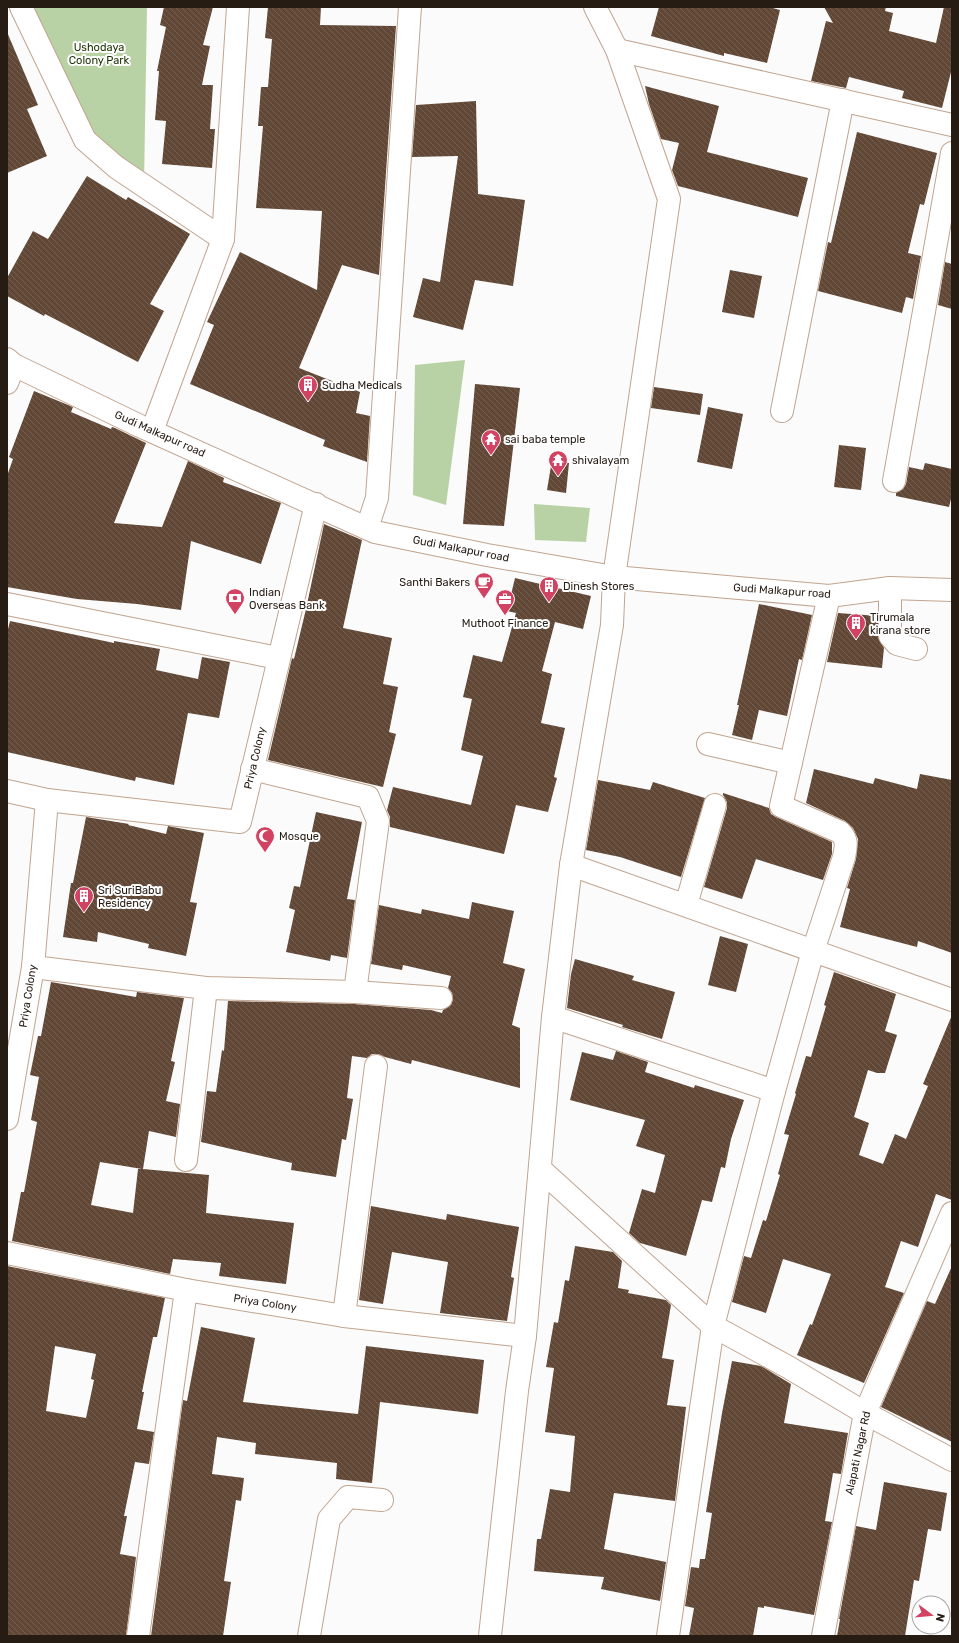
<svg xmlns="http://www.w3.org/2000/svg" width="959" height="1643" viewBox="0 0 959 1643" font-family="Rubik,sans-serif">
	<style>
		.park { fill: #b9d2a5 }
		.building { fill: url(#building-back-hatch); fill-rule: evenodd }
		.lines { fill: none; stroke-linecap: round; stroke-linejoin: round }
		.minor-casing { stroke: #c1a48f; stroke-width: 24 }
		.tertiary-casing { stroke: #c1a48f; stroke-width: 24 }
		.minor { stroke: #fff; stroke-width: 22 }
		.tertiary { stroke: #fff; stroke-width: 22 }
		.labels { text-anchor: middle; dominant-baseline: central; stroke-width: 4; stroke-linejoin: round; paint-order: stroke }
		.park-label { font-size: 11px; fill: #1b3100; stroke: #fff }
		.poi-label { font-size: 11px; fill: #271c14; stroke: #fff; text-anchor: start }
		.street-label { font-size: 11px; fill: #271c14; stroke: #fff }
	</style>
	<defs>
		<pattern id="building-back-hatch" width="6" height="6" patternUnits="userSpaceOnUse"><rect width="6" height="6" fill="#614836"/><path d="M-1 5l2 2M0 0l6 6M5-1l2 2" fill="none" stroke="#745f50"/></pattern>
	</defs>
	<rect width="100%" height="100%" fill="#fbfbfb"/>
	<g class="park">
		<polygon points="31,7 147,7 144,184 85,141"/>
		<polygon points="465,360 446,505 413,495 415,365"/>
		<polygon points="534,504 590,508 586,542 535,540"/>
	</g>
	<g class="building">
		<polygon points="164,7 213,7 203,45 210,46 202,85 213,85 210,129 215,129 212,168 162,164 166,121 155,120 159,71 157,71 166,27 160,25"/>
		<polygon points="268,7 321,7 320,25 396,26 379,275 342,265 299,368 360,392 356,413 370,416 367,462 323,446 325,440 190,384 214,325 207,322 240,252 317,290 322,211 256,208 263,126 258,126 261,87 268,87 272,39 265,38"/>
		<polygon points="659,7 769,7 780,10 767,63 724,53 724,56 651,36"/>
		<polygon points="824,7 886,7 885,11 893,13 889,31 936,43 944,7 952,7 952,68 942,108 902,98 904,91 849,77 846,88 811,81 826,21 833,23"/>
		<polygon points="7,32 38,105 27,109 47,156 7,173"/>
		<polygon points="645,86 719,106 707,152 808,178 798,217 678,186 672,170 679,143 661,139 649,104"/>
		<polygon points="476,101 478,194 525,200 513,286 475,280 463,330 413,317 423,278 440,282 458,156 412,157 416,105"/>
		<polygon points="857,132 937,153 924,205 920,204 908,253 921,256 913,299 906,297 902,313 818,291 828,242 831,243"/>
		<polygon points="87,176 126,200 128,197 190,234 150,304 164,311 138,362 45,314 44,316 7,296 7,278 33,231 48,239"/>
		<polygon points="945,262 952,264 952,309 938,305"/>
		<polygon points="730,270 762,276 754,318 722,312"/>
		<polygon points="475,384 520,388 504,526 463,524"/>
		<polygon points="654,387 703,394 700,415 651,408"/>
		<polygon points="34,391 73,407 71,412 111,429 112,427 115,428 146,443 114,523 162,527 188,461 224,478 223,482 281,503 261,564 191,541 181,610 137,604 77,599 7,587 7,476 13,459 9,457"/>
		<polygon points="708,407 743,414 732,469 697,462"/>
		<polygon points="839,445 866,448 861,490 834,487"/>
		<polygon points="552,460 569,463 566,493 547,490"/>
		<polygon points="925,463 952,469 952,495 949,507 896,496 896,493 903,489 906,484 909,467 923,470"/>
		<polygon points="324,524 362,540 343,628 392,638 383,684 398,687 389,732 396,734 383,787 268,760 292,658 294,659 306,609"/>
		<polygon points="515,578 591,596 583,629 555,622 542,671 552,674 541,723 565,728 554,777 557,778 548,812 516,805 504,854 390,827 390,817 387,810 393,787 471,805 483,756 461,750 472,699 463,697 473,655 502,662 516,613 507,611"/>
		<polygon points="759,604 812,615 802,660 799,659 787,716 759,710 752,740 732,735 739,705 737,705"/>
		<polygon points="838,613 878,616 878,637 884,648 882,668 827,662"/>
		<polygon points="10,621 114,643 114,641 160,649 156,670 198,679 202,657 230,662 219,718 188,713 174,785 136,777 135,781 7,752 7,633"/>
		<polygon points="814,769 873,784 875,778 917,789 920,774 952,780 952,953 918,941 917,947 840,927 850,889 847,888 856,859 858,839 853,828 845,821 806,803"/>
		<polygon points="598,780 650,790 653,782 705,798 681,877 620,857 586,850"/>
		<polygon points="723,793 769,808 771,814 776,817 832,842 832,854 823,880 756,859 742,899 704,887 727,808 727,802 723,795"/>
		<polygon points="316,812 362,822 347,899 355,900 347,958 331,955 330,961 286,952 295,910 289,908 294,886 300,887"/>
		<polygon points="86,817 129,824 128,825 166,834 168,826 204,833 190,902 197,903 186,956 148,948 149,944 98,932 97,942 63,937 71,883 73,883"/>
		<polygon points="472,902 514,911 503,963 525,969 512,1025 520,1028 520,1088 412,1060 411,1064 385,1057 378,1054 372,1054 367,1058 352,1056 347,1098 353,1099 346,1140 342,1139 336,1177 291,1170 292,1163 201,1142 207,1091 216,1092 222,1050 224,1051 228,1001 354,1004 431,1010 442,1013 443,1010 451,1005 453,999 452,993 448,988 451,976 403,965 402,970 371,964 379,905 421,914 422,909 469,919"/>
		<polygon points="720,936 748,944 736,992 708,985"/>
		<polygon points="575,959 634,976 632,980 675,992 662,1039 622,1027 623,1025 567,1008 571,974"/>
		<polygon points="834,972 896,994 885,1031 897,1035 885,1073 877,1073 868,1070 854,1117 869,1123 859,1155 883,1164 895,1134 906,1139 928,1086 923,1084 952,1015 952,1200 936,1194 918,1247 901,1241 885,1287 904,1293 864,1383 797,1355 810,1324 812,1325 831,1274 783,1259 766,1313 732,1302 744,1256 751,1258 763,1220 766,1221 780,1175 778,1174 789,1135 784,1134 796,1094 795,1093 806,1056 811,1057 826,1006 824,1005"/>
		<path d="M51,982L136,997L137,992L184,998L171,1061L175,1062L166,1101L180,1104L176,1137L149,1131L143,1169L209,1175L206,1213L294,1223L286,1284L219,1276L221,1263L173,1259L170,1274L12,1241L21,1192H24L37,1122L31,1120L39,1077L30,1075L38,1036H41ZM100,1162L142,1169H138L133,1213L91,1205Z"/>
		<polygon points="616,1051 648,1062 645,1072 694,1088 695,1085 744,1100 731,1139 725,1168 721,1167 712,1202 702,1200 686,1256 640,1243 629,1233 642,1189 655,1193 665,1155 636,1146 645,1120 570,1100 582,1052 613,1060"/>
		<polygon points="371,1206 446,1220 447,1214 519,1227 511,1277 514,1278 507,1321 440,1313 448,1262 392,1252 383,1304 359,1300"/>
		<polygon points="575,1246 613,1252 622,1261 618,1288 629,1290 628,1293 666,1300 671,1305 662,1358 674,1360 667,1405 686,1407 675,1501 614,1493 604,1549 666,1562 660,1601 601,1589 604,1577 534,1571 537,1539 541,1539 550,1489 570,1492 575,1436 545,1432 554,1368 546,1367 554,1322 558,1323 565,1280 569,1281"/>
		<path d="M7,1266L165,1298L157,1337H153L142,1392H144L137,1429L154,1432L149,1464L135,1462L124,1516H127L120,1554L136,1557L126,1636H7ZM55,1346L96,1354L91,1379L94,1380L86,1418L46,1411Z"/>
		<polygon points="952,1266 952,1442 881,1407 927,1301 935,1304"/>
		<polygon points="201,1327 255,1338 243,1402 358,1414 366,1346 484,1360 478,1414 380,1402 372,1483 336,1479 337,1463 255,1454 256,1443 217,1437 212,1474 244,1478 241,1501 236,1500 224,1581 231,1582 223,1636 151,1636 183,1400 187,1401"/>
		<polygon points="732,1361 761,1366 791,1384 784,1423 848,1433 841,1474 833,1473 825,1521 832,1522 814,1615 764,1606 764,1608 758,1607 753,1636 689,1636 694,1608 685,1606 691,1567 699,1568 700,1559 705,1559 712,1513 706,1512 722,1413"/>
		<polygon points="884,1482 947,1493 941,1531 928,1529 919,1581 914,1580 905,1636 837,1636 840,1619 839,1619 856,1526 876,1530"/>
	</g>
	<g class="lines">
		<g class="minor-casing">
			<g id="minor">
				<polyline points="21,7 85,140 116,167 223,239"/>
				<polyline points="617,50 952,125"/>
				<polyline points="7,383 14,365"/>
				<polyline points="782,411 843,100"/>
				<polyline points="152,431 223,239 238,7"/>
				<polyline points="894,481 952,153"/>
				<polyline points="367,528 377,498 410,7"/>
				<polyline points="890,588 890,636 897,644 916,649"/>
				<polyline points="7,604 278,658"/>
				<polyline points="708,744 791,763"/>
				<polyline points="252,769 368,797 378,821 355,992"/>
				<polyline points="7,791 47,800 240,822 316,504"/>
				<polyline points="571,865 952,1000"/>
				<polyline points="686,905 715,805"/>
				<polyline points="33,967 206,988 355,992 441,998"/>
				<polyline points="553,1017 774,1091"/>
				<polyline points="7,1119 33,967 47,800"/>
				<polyline points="186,1160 206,988"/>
				<polyline points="540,1169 713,1326 788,1367 865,1413 952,1460"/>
				<polyline points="7,1253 186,1290 344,1316 525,1336"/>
				<polyline points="344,1316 376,1066"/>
				<polyline points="138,1636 186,1290"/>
				<polyline points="309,1636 329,1519 348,1497 382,1500"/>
				<polyline points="490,1636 517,1391 525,1336 553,1017 571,865 612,625 614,577 669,199 617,50 595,7"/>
				<path d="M668,1636L713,1326L774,1091L813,951L844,857C846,846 848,840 840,832L781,806L829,596"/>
				<polyline points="823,1636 865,1413 952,1213"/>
			</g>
		</g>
		<g class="tertiary-casing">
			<polyline id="tertiary" points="7,359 14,365 140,426 375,532 487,555 614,577 829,596 890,588 952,590"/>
		</g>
		<use href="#minor" class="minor"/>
		<use href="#tertiary" class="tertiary"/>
	</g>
	<defs>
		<g id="building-pin" transform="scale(1)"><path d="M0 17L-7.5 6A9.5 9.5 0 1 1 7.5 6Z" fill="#d14263" stroke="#fff"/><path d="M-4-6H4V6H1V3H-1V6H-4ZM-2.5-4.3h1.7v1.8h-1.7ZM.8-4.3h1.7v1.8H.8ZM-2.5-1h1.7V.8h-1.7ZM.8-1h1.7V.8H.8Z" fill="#fff"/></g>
		<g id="temple-pin" transform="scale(1)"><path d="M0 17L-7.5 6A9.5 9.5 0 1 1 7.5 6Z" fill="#d14263" stroke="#fff"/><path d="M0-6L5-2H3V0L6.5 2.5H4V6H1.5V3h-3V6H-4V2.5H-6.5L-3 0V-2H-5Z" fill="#fff"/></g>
		<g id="cafe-pin" transform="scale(1)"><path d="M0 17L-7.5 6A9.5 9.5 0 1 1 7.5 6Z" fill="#d14263" stroke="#fff"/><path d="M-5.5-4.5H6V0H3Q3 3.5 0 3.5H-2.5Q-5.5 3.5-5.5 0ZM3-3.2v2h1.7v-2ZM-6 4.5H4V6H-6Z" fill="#fff"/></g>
		<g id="bank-pin" transform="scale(1)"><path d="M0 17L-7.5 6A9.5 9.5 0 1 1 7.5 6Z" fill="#d14263" stroke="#fff"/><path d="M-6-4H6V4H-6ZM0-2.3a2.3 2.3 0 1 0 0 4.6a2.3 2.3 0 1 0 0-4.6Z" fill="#fff"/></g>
		<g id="office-pin" transform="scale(1)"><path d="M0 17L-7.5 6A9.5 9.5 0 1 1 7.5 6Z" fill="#d14263" stroke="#fff"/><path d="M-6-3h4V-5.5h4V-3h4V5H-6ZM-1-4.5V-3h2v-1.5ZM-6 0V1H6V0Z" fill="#fff"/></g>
		<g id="mosque-pin" transform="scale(1)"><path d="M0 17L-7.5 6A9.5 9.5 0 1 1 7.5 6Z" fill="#d14263" stroke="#fff"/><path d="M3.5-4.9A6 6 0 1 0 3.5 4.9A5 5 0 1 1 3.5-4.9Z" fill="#fff"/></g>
	</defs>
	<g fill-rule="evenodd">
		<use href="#building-pin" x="308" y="385"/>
		<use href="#temple-pin" x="491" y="439"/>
		<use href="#temple-pin" x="558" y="460"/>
		<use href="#cafe-pin" x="484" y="582"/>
		<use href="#building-pin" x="549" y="586"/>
		<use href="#bank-pin" x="235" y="598"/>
		<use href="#office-pin" x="505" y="599"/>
		<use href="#building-pin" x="856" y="623"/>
		<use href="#mosque-pin" x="265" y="836"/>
		<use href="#building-pin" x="84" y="896"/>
	</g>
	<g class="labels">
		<g class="park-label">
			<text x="99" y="47">Ushodaya<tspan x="99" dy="13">Colony Park</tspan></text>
		</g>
		<g class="poi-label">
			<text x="322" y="385">Sudha Medicals</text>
			<text x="505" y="439">sai baba temple</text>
			<text x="572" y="460">shivalayam</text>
			<text x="470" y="582" text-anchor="end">Santhi Bakers</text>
			<text x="563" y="586">Dinesh Stores</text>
			<text x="249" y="592">Indian<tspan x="249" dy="13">Overseas Bank</tspan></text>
			<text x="870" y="617">Tirumala<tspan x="870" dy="13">kirana store</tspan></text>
			<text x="505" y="623" text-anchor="middle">Muthoot Finance</text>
			<text x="279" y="836">Mosque</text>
			<text x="98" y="890">Sri SuriBabu<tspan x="98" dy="13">Residency</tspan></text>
		</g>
		<g class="street-label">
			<text transform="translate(160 434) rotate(24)">Gudi Malkapur road</text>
			<text transform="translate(461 549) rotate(11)">Gudi Malkapur road</text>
			<text transform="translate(782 591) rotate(4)">Gudi Malkapur road</text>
			<text transform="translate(255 758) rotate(-77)">Priya Colony</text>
			<text transform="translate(28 996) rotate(-81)">Priya Colony</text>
			<text transform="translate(265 1303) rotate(9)">Priya Colony</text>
			<text transform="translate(858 1453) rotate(-78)">Alapati Nagar Rd</text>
		</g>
	</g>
	<rect width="959" height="1643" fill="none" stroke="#271c14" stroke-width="16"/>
	<g transform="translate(931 1615) rotate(106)"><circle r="19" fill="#ffffff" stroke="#a9a4a1"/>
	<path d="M0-3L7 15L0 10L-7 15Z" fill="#d14263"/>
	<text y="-6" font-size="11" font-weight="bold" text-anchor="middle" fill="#271c14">N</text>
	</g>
</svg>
